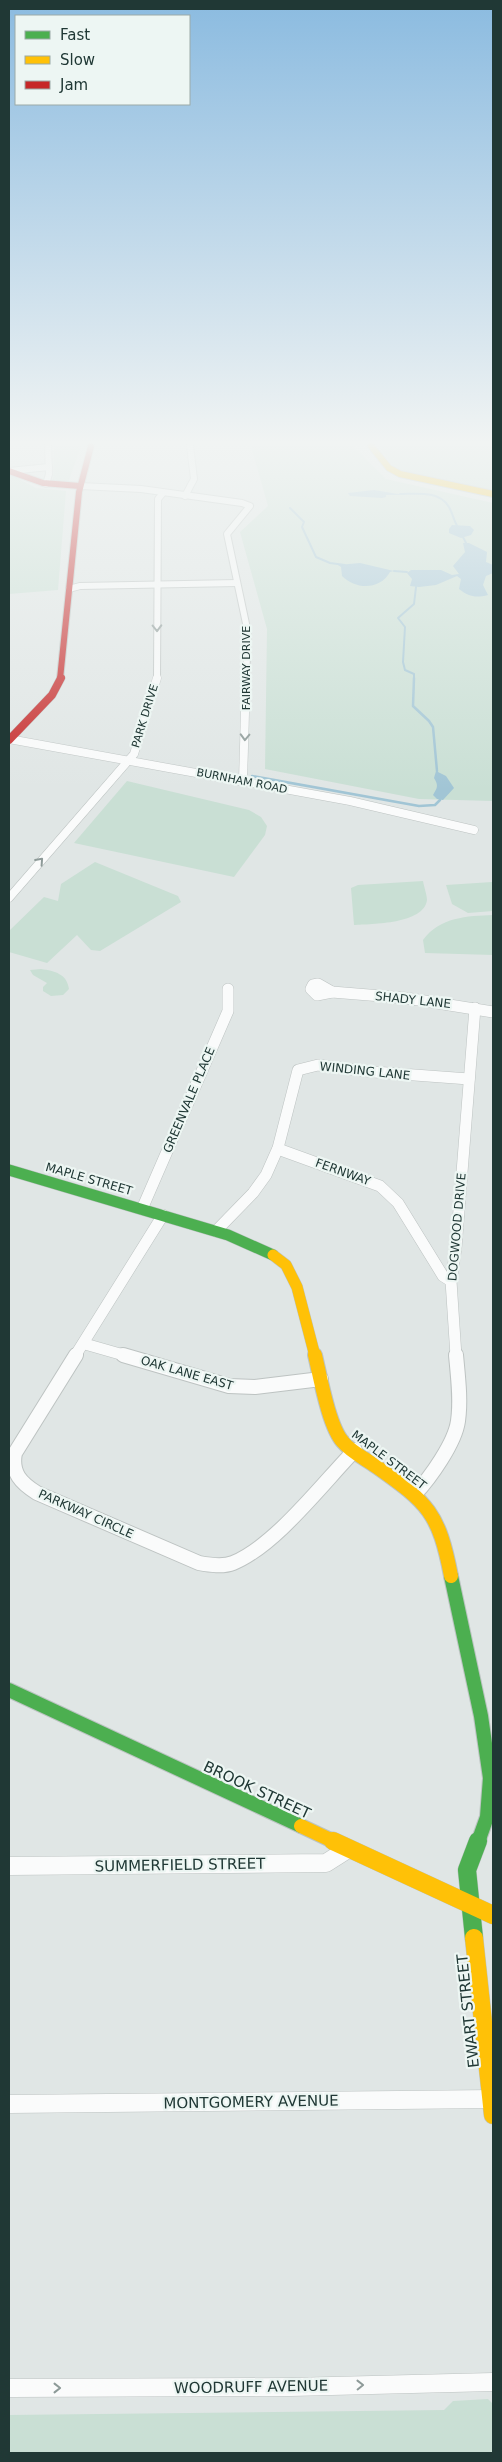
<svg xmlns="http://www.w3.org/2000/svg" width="502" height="2462" viewBox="0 0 502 2462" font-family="'DejaVu Sans',sans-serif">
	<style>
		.green { fill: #c9dfd4 }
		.water { fill: #a1c5d5 }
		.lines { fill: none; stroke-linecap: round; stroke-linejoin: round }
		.stream-far1 { stroke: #a1c5d5; stroke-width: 2 }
		.stream { stroke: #a1c5d5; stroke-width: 2.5 }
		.street-far4-casing { stroke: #bdc3c2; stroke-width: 8 }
		.street-far3-casing { stroke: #bdc3c2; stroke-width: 9 }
		.street-far2-casing { stroke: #bdc3c2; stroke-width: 12 }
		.street-far1-casing { stroke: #bdc3c2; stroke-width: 16 }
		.street-casing { stroke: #bdc3c2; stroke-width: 19 }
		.fast-far2-casing { stroke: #bcc4c2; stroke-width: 12 }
		.fast-far1-casing { stroke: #bcc4c2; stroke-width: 16 }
		.fast-casing { stroke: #bcc4c2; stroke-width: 19 }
		.slow-far3-casing { stroke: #bcc4c2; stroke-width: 8 }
		.slow-far2-casing { stroke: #bcc4c2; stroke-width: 12 }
		.slow-far1-casing { stroke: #bcc4c2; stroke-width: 16 }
		.slow-casing { stroke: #bcc4c2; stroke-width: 19 }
		.jam-far1-casing { stroke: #bcc4c2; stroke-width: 8 }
		.jam-casing { stroke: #bcc4c2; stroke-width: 9 }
		.street-far4 { stroke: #fafbfb; stroke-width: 6 }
		.street-far3 { stroke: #fafbfb; stroke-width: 8 }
		.street-far2 { stroke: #fafbfb; stroke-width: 11 }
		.street-far1 { stroke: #fafbfb; stroke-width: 14 }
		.street { stroke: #fafbfb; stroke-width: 18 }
		.fast-far2 { stroke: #4caf50; stroke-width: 11 }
		.fast-far1 { stroke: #4caf50; stroke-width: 14 }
		.fast { stroke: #4caf50; stroke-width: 18 }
		.slow-far3 { stroke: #ffc107; stroke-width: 6 }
		.slow-far2 { stroke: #ffc107; stroke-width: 11 }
		.slow-far1 { stroke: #ffc107; stroke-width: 14 }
		.slow { stroke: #ffc107; stroke-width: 18 }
		.jam-far1 { stroke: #c62828; stroke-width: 6 }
		.jam { stroke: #c62828; stroke-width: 8 }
		.oneway { stroke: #8d9a98 }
		.labels { text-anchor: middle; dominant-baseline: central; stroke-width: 4.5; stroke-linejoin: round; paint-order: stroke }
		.far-street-label { font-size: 11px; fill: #203835; stroke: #edf6f3 }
		.street-label { font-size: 12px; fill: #203835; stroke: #edf6f3 }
		.near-street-label { font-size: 15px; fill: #203835; stroke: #edf6f3 }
	</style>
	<rect width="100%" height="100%" fill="#e0e6e5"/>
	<g class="green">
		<polygon points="54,446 81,446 68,483 53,483"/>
		<polygon points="251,446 353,446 386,479 493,503 493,801 419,799 265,769 267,629 240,532 268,506"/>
		<polygon points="378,446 492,446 493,491 414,476 396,470"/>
		<polygon points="9,474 36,488 66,491 58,590 9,594"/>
		<polygon points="127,781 249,810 261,817 267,826 265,835 234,877 74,843"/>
		<polygon points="95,862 178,896 181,902 100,951 91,950 77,935 47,963 9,952 9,931 44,897 58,901 61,884"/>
		<path d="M423,881C424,887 427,895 427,900C424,924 372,924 354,925L351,888L358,885Z"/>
		<polygon points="492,882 493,911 468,913 452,904 446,885"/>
		<path d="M493,915V955L425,953L423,940C440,917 467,916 493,915Z"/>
		<path d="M41,969C55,971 67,974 69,989L63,995L51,996L43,991V987L47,983L33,975L30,970Z"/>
		<polygon points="488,2399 493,2404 493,2453 9,2453 9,2415 444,2410 453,2401"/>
	</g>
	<g class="water">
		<polygon points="374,490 404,495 386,495 386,497 382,498 350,496 348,493"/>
		<polygon points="452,525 470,526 474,530 471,535 461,538 449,533 449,529"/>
		<path d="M463,543H469L487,552L486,562L493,565V573L486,576L483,585L488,595C476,598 469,597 459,589L461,579L457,576L436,585L419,587L410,586L412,579L407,573L411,570H441L452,575L459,574L453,566L465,552Z"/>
		<path d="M360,563L394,571L390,572C380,590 356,590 342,576L341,567L338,565Z"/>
		<path d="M436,771L446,776L454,788L443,800L437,799L433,795C437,788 439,786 434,778Z"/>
	</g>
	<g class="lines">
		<g class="stream-far1">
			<path d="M400,494C416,494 439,490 449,507C453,514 454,522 459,529"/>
			<polyline points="290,508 304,522 302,527 316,557 330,563 345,565"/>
			<polyline points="462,535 466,543"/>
			<polyline points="394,571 407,572"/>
			<polyline points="414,679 414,674 405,670 403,662 405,627 398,618 414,604 416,587"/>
		</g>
		<g class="stream">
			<polyline points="414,678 413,706 429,721 433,727 437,771"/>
			<polyline points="252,776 419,806 435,805 440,800"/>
		</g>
		<g class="street-far4-casing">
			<g id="street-far4">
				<polyline points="9,471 49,467"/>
				<polyline points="46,484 49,474 48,446"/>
				<polyline points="80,486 141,489 242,503 250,506 227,534 248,633 246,679"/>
				<polyline points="185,496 194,479 190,446"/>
				<polyline points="69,589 80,586 237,583"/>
				<polyline points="157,679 158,499 163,493"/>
			</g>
		</g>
		<g class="street-far3-casing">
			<g id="street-far3">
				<polyline points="9,739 350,801 474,830"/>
				<polyline points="243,781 246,678"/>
				<polyline points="9,898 134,754 157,678"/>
			</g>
		</g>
		<g class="street-far2-casing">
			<g id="street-far2">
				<polygon points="318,984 332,992 317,995 311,989 313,985"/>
				<polyline points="332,992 406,998 493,1012"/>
				<polyline points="278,1149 380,1186 398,1203 443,1276 451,1281"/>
				<polyline points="142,1209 228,1011 228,989"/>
				<polyline points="216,1231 253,1193 266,1175 278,1148 298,1070 318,1065 374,1072 469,1079"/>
				<polyline points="85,1344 127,1356"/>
				<polyline points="75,1356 163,1215"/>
				<polyline points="456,1356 451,1281 456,1248 475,1008"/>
			</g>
		</g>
		<g class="street-far1-casing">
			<g id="street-far1">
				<path d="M76,1355L15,1453C11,1473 21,1483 37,1493L199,1563C210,1565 223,1567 233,1563C275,1546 323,1483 355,1450"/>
				<polyline points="123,1355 229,1386 255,1387 321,1379"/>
				<path d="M415,1494C430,1478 455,1443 458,1421C461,1400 458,1377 456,1355"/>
			</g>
		</g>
		<g class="street-casing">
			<g id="street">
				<polyline points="9,1866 326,1863 348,1849"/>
				<polyline points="9,2104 493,2099"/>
				<polyline points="9,2388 291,2387 493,2382"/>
			</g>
		</g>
		<g class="fast-far2-casing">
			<polyline id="fast-far2" points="9,1170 228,1235 273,1255"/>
		</g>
		<g class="fast-far1-casing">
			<g id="fast-far1">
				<polyline points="451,1576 481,1716 490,1778 487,1817 478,1842"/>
				<polyline points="9,1690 301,1826"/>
			</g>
		</g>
		<g class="fast-casing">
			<polyline id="fast" points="474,1938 467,1870 478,1841"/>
		</g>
		<g class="slow-far3-casing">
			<polyline id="slow-far3" points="371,446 389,468 400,474 493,494"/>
		</g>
		<g class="slow-far2-casing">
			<polyline id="slow-far2" points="273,1255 286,1265 297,1287 315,1356"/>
		</g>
		<g class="slow-far1-casing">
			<g id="slow-far1">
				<path d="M315,1355C320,1376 329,1427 343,1442C351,1452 366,1459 377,1467C428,1503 439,1513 451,1576"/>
				<polyline points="301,1826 335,1842"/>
			</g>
		</g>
		<g class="slow-casing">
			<g id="slow">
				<polyline points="333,1841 493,1915"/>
				<polyline points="474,1938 493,2115"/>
			</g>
		</g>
		<g class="jam-far1-casing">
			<g id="jam-far1">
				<polyline points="9,471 43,483 80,486"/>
				<polyline points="60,679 79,492 91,446"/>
			</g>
		</g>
		<g class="jam-casing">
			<polyline id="jam" points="9,740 52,695 61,678"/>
		</g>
		<use href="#street-far4" class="street-far4"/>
		<use href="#street-far3" class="street-far3"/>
		<use href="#street-far2" class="street-far2"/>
		<use href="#street-far1" class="street-far1"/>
		<use href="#street" class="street"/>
		<use href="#fast-far2" class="fast-far2"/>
		<use href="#fast-far1" class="fast-far1"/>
		<use href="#fast" class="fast"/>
		<use href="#slow-far3" class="slow-far3"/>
		<use href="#slow-far2" class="slow-far2"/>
		<use href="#slow-far1" class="slow-far1"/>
		<use href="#slow" class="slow"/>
		<use href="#jam-far1" class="jam-far1"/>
		<use href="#jam" class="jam"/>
	</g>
	<defs><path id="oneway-chevron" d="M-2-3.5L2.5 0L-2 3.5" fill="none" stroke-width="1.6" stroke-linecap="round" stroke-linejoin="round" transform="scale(1.25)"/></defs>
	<g class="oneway">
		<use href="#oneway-chevron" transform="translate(157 628) rotate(89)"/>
		<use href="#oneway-chevron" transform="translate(245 737) rotate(92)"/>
		<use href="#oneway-chevron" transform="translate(40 861) rotate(-48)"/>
		<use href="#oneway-chevron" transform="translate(360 2385) rotate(-1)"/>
		<use href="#oneway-chevron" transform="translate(57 2388)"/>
	</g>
	<linearGradient id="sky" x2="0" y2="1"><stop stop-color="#8bbbe0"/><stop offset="0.56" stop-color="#f1f4f3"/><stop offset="1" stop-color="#f1f4f3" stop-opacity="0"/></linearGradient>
	<rect width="502" height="790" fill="url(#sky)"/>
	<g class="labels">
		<g class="far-street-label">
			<text transform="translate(246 668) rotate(-90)">FAIRWAY DRIVE</text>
			<text transform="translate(145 716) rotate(-73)">PARK DRIVE</text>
			<text transform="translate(242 781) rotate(11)">BURNHAM ROAD</text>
		</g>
		<g class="street-label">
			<text transform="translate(413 1000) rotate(6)">SHADY LANE</text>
			<text transform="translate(365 1071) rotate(6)">WINDING LANE</text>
			<text transform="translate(189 1100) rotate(-67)">GREENVALE PLACE</text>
			<text transform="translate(343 1172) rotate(20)">FERNWAY</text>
			<text transform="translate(89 1179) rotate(16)">MAPLE STREET</text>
			<text transform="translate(457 1227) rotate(-85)">DOGWOOD DRIVE</text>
			<text transform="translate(187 1373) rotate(16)">OAK LANE EAST</text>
			<text transform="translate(389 1460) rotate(37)">MAPLE STREET</text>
			<text transform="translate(86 1514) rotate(24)">PARKWAY CIRCLE</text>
		</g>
		<g class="near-street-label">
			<text transform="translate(257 1790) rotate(25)">BROOK STREET</text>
			<text transform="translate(180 1865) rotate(-1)">SUMMERFIELD STREET</text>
			<text transform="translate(468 2011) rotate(-96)">EWART STREET</text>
			<text transform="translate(251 2102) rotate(-1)">MONTGOMERY AVENUE</text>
			<text transform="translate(251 2387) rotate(-1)">WOODRUFF AVENUE</text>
		</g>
	</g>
	<rect width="502" height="2462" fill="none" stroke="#203835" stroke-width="20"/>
	<rect x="15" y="15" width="175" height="90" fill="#edf6f3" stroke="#9baaa7"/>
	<rect x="25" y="31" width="25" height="8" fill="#4caf50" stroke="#9baaa7"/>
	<text x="60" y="40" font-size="15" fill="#203835">Fast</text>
	<rect x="25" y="56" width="25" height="8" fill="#ffc107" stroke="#9baaa7"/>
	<text x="60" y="65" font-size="15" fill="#203835">Slow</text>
	<rect x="25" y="81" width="25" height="8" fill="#c62828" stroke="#9baaa7"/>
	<text x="60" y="90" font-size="15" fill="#203835">Jam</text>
</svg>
